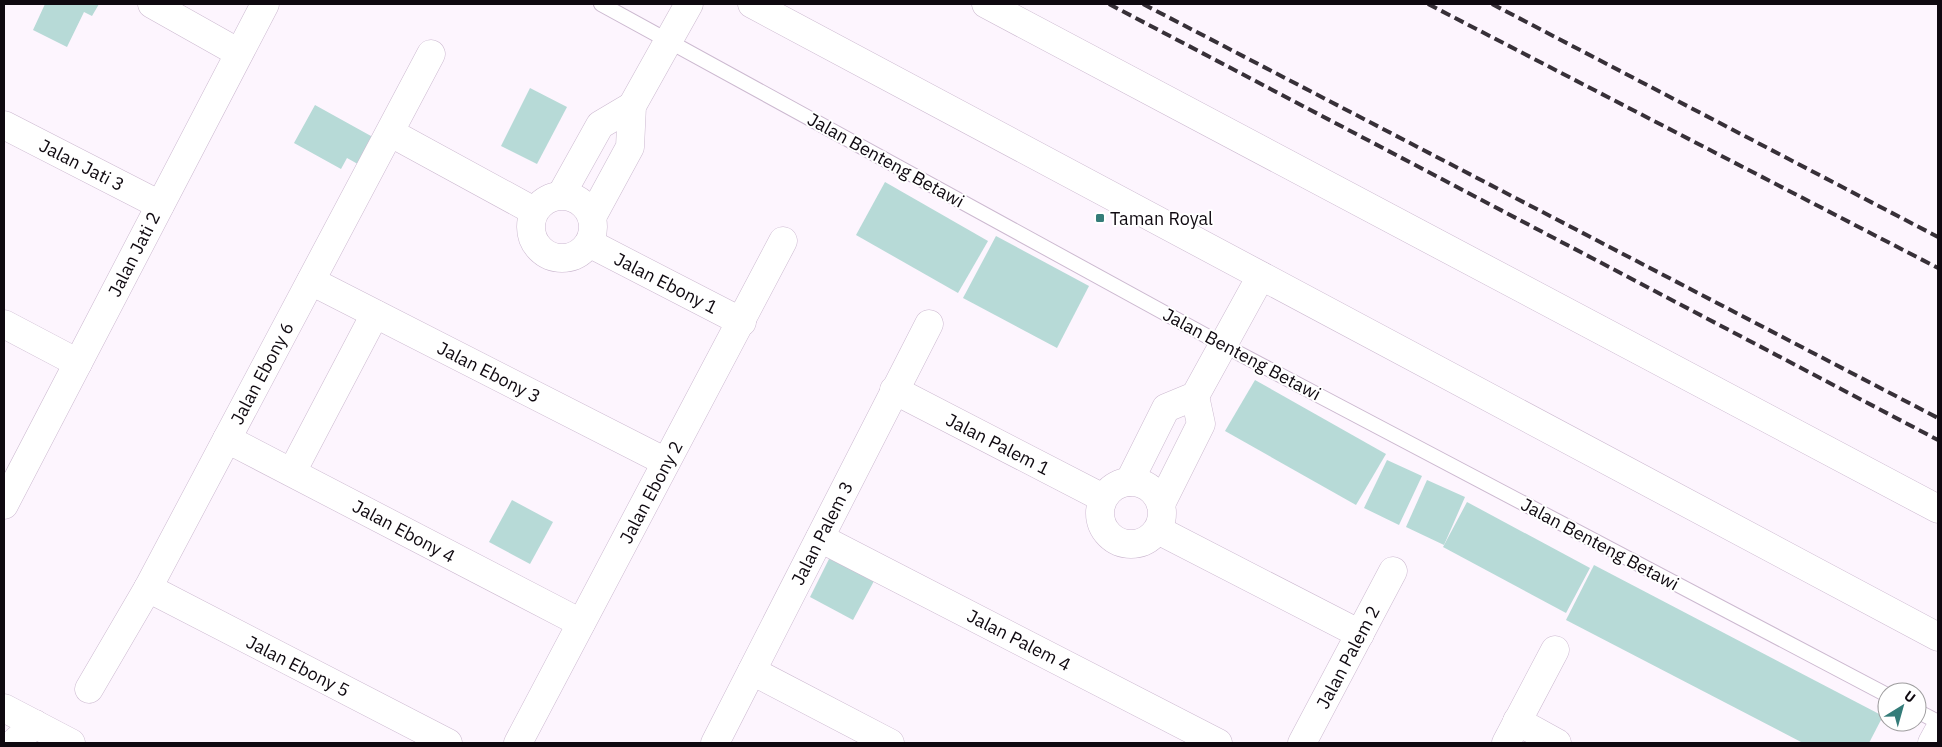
<svg xmlns="http://www.w3.org/2000/svg" width="1942" height="747" viewBox="0 0 1942 747" font-family="'IBM Plex Sans',sans-serif">
	<style>
		.building { fill: #b7dad7 }
		.lines { fill: none; stroke-linecap: round; stroke-linejoin: round }
		.lane-casing { stroke: #ccb9d0; stroke-width: 16 }
		.street-casing { stroke: #ccb9d0; stroke-width: 29 }
		.secondary-casing { stroke: #ccb9d0; stroke-width: 29 }
		.lane { stroke: #fff; stroke-width: 14 }
		.street { stroke: #fff; stroke-width: 28 }
		.secondary { stroke: #fff; stroke-width: 28 }
		.rail { stroke: #373038; stroke-width: 4; stroke-dasharray: 10 5; stroke-linecap: butt }
		.poi-dot { fill: #347c79; stroke: #fff; stroke-width: 2 }
		.labels { text-anchor: middle; dominant-baseline: central; stroke-width: 4; stroke-linejoin: round; paint-order: stroke }
		.street-label { font-size: 18px; fill: #0f0910; stroke: #fff }
		.poi-label { font-size: 18px; fill: #0f0910; stroke: #fff; text-anchor: start }
	</style>
	<rect width="100%" height="100%" fill="#fdf5fe"/>
	<g class="building">
		<polygon points="45,4 99,4 92,16 84,12 67,47 33,30"/>
		<polygon points="530,88 567,107 537,164 501,146"/>
		<polygon points="315,105 380,141 365,168 347,158 341,169 294,143"/>
		<polygon points="885,182 988,241 958,293 856,235"/>
		<polygon points="996,236 1089,286 1057,348 963,298"/>
		<polygon points="1255,380 1386,454 1356,505 1225,431"/>
		<polygon points="1387,460 1422,476 1399,525 1364,508"/>
		<polygon points="1427,480 1465,497 1444,545 1406,527"/>
		<polygon points="512,500 553,522 530,564 489,542"/>
		<polygon points="1467,502 1590,568 1566,613 1443,547"/>
		<polygon points="830,557 874,581 853,620 810,597"/>
		<polygon points="1594,565 1883,716 1869,743 1803,743 1566,620"/>
	</g>
	<g class="lines">
		<g class="lane-casing">
			<g id="lane">
				<polyline points="601,4 1223,345 1887,695"/>
				<polyline points="1917,711 1938,722"/>
			</g>
		</g>
		<g class="street-casing">
			<g id="street">
				<polyline points="152,4 239,53"/>
				<polyline points="4,125 160,205"/>
				<polyline points="391,133 534,211"/>
				<polyline points="561,195 600,125 632,106"/>
				<circle cx="562" cy="227" r="31"/>
				<polyline points="592,217 630,147 632,106 689,4"/>
				<polyline points="589,243 742,322"/>
				<polyline points="311,281 666,462"/>
				<polyline points="4,324 78,363"/>
				<polyline points="894,390 1103,498"/>
				<polyline points="227,439 581,623"/>
				<polyline points="292,472 375,314"/>
				<circle cx="1131" cy="513" r="31"/>
				<polyline points="1129,482 1166,408 1195,396 1261,276"/>
				<polyline points="1161,504 1201,424 1195,396"/>
				<polyline points="4,505 265,4"/>
				<polyline points="1158,530 1360,634"/>
				<polyline points="820,538 1218,743"/>
				<polyline points="148,588 448,743"/>
				<polyline points="752,671 890,743"/>
				<polyline points="89,689 148,588 431,54"/>
				<polyline points="4,708 71,743"/>
				<polyline points="1517,721 1557,743"/>
				<polyline points="14,743 35,724"/>
				<polyline points="518,743 783,241"/>
				<polyline points="715,743 929,324"/>
				<polyline points="1302,743 1393,571"/>
				<polyline points="1506,743 1555,650"/>
				<polyline points="1932,743 1938,732"/>
			</g>
		</g>
		<g class="secondary-casing">
			<g id="secondary">
				<polyline points="752,4 1938,637"/>
				<polyline points="986,4 1938,509"/>
			</g>
		</g>
		<use href="#lane" class="lane"/>
		<use href="#street" class="street"/>
		<use href="#secondary" class="secondary"/>
		<g class="rail">
			<polyline points="1109,4 1938,440"/>
			<polyline points="1143,4 1938,418"/>
			<polyline points="1428,4 1938,268"/>
			<polyline points="1492,4 1938,237"/>
		</g>
	</g>
	<rect class="poi-dot" x="1095" y="213" width="10" height="10" rx="2.5"/>
	<g class="labels">
		<g class="street-label">
			<text transform="translate(886 160) rotate(29)">Jalan Benteng Betawi</text>
			<text transform="translate(82 165) rotate(27)">Jalan Jati 3</text>
			<text transform="translate(134 254) rotate(-63)">Jalan Jati 2</text>
			<text transform="translate(666 283) rotate(27)">Jalan Ebony 1</text>
			<text transform="translate(1242 354) rotate(28)">Jalan Benteng Betawi</text>
			<text transform="translate(489 372) rotate(27)">Jalan Ebony 3</text>
			<text transform="translate(262 373) rotate(-62)">Jalan Ebony 6</text>
			<text transform="translate(998 444) rotate(27)">Jalan Palem 1</text>
			<text transform="translate(651 492) rotate(-62)">Jalan Ebony 2</text>
			<text transform="translate(404 531) rotate(28)">Jalan Ebony 4</text>
			<text transform="translate(822 533) rotate(-63)">Jalan Palem 3</text>
			<text transform="translate(1600 544) rotate(28)">Jalan Benteng Betawi</text>
			<text transform="translate(1019 640) rotate(27)">Jalan Palem 4</text>
			<text transform="translate(1348 657) rotate(-62)">Jalan Palem 2</text>
			<text transform="translate(298 666) rotate(27)">Jalan Ebony 5</text>
		</g>
		<g class="poi-label">
			<text x="1110" y="218">Taman Royal</text>
		</g>
	</g>
	<rect width="1942" height="747" fill="none" stroke="#0f0910" stroke-width="10"/>
	<g transform="translate(1902 707) rotate(37)"><circle r="24" fill="#ffffff" stroke="#9f9d9f"/>
	<path d="M0-4L9 19L0 12L-9 19Z" fill="#347c79"/>
	<text y="-8" font-size="14" font-weight="bold" text-anchor="middle" fill="#0f0910">U</text>
	</g>
</svg>
